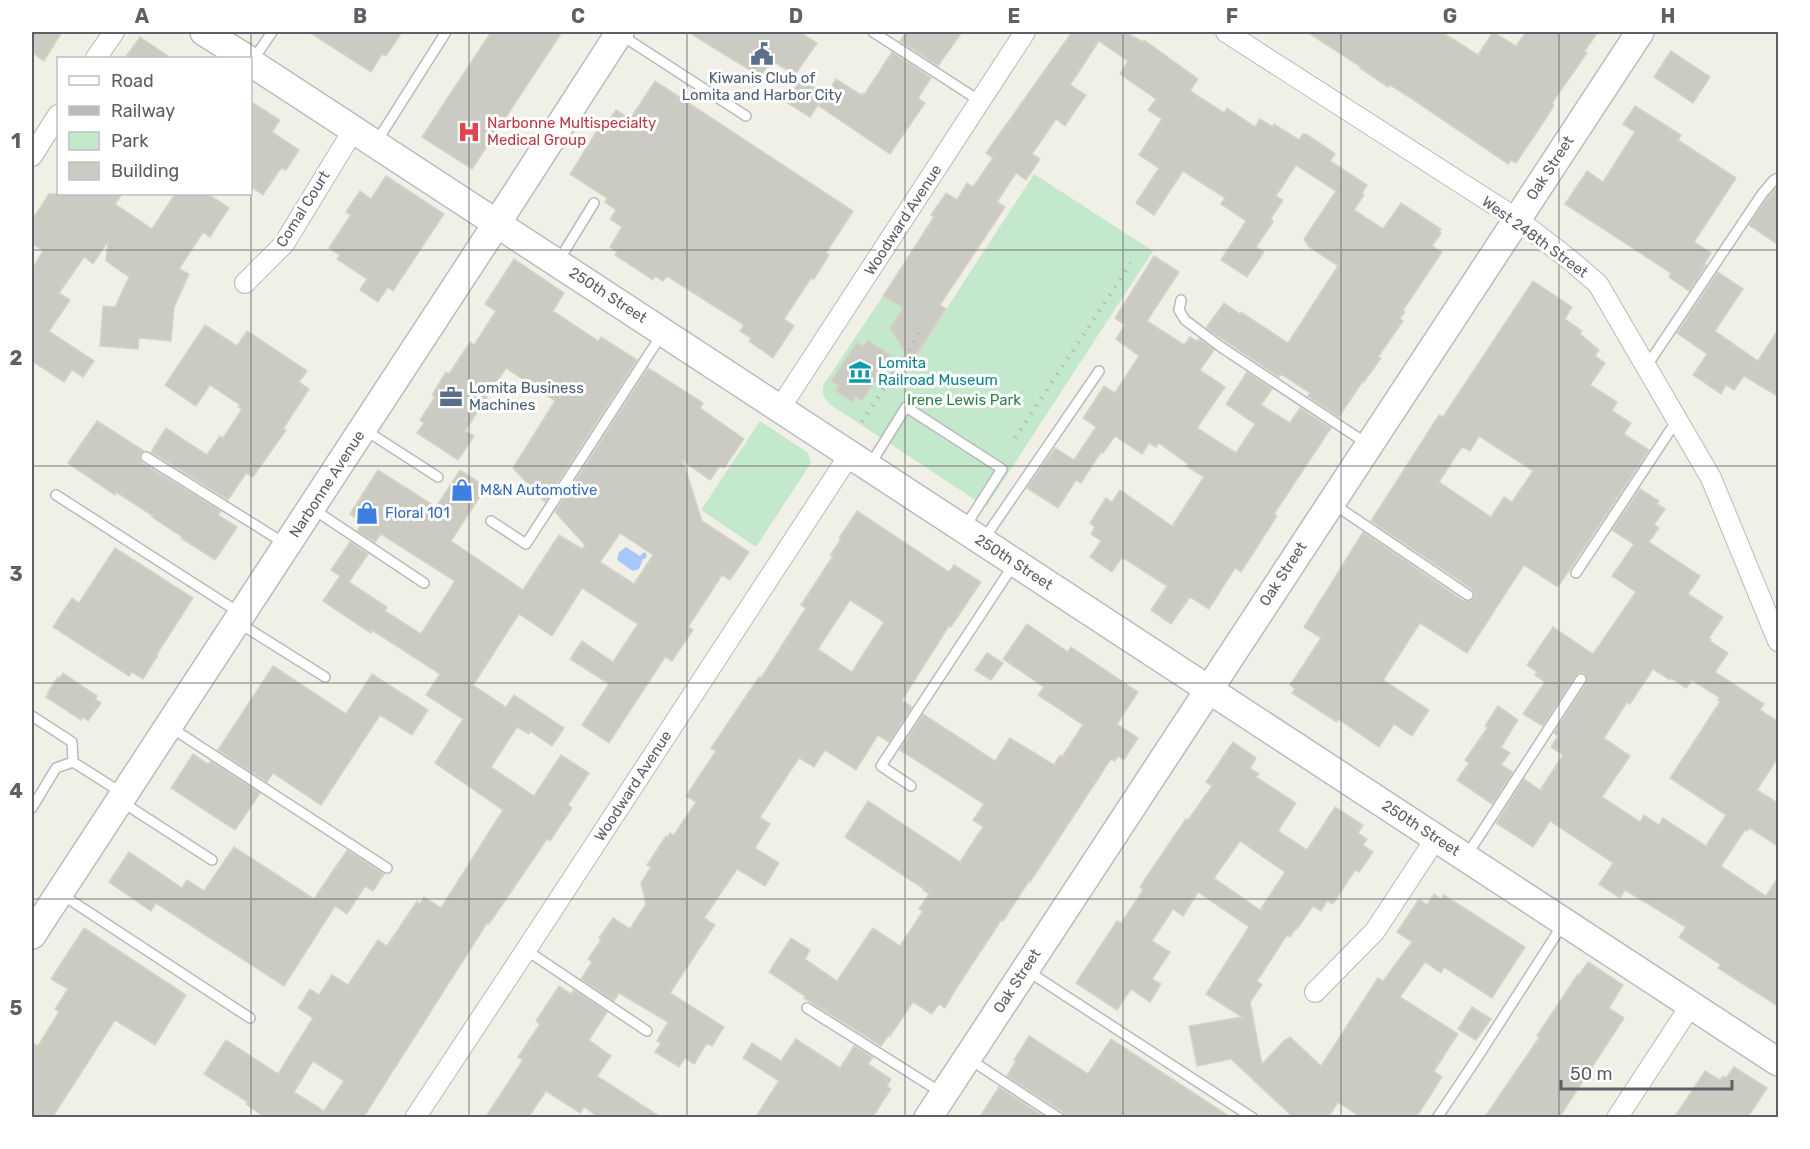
<svg xmlns="http://www.w3.org/2000/svg" width="1810" height="1149" viewBox="0 0 1810 1149" font-family="Rubik,sans-serif">
	<style>
		.green { fill: #c3e8cb }
		.water { fill: #a8c7ff }
		.building { fill: #cbcbc3; stroke: #d6d4c5; stroke-width: 1.5; fill-rule: evenodd }
		.lines { fill: none; stroke-linecap: round; stroke-linejoin: round }
		.lane-casing { stroke: #b9bac0; stroke-width: 12 }
		.street-casing { stroke: #b9bac0; stroke-width: 22 }
		.secondary-casing { stroke: #babbc2; stroke-width: 30 }
		.lane { stroke: #fff; stroke-width: 9 }
		.street { stroke: #fff; stroke-width: 20 }
		.secondary { stroke: #fff; stroke-width: 27 }
		.rail { stroke: #b9b9ba; stroke-width: 4.5; stroke-dasharray: 1.5 8; stroke-linecap: butt }
		.grid { fill: none; stroke: #5e6067; stroke-width: 1.5; stroke-opacity: 0.55 }
		.labels { text-anchor: middle; dominant-baseline: central; stroke-width: 6; stroke-linejoin: round; paint-order: stroke }
		.service-label { font-size: 15px; fill: #4e5e75; stroke: #fff }
		.health-label { font-size: 15px; fill: #be3a42; stroke: #fff; text-anchor: start }
		.street-label { font-size: 15px; fill: #5e6067; stroke: #fff }
		.culture-label { font-size: 15px; fill: #0d838f; stroke: #fff; text-anchor: start }
		.park-label { font-size: 15px; fill: #328247; stroke: #fff }
		.shop-label { font-size: 15px; fill: #366cbe; stroke: #fff; text-anchor: start }
		.neatline { fill: none; stroke: #5e6067; stroke-width: 2 }
		.grid-label { font-size: 20px; text-anchor: middle; font-weight: bold; fill: #5e6067 }
	</style>
	<rect width="100%" height="100%" fill="#f0f0e7"/>
	<g class="green">
		<path d="M1034,174L1153,251L986,507L831,405C824,399 821,393 824,384L883,296L934,328Z"/>
		<polygon points="760,421 808,453 811,463 756,547 701,510"/>
	</g>
	<polygon class="water" points="626,547 640,556 644,552 647,554 646,558 643,559 639,569 633,571 617,560 619,552"/>
	<g class="building">
		<polygon points="32,32 62,32 44,61 32,52"/>
		<polygon points="309,32 402,32 386,56 382,54 371,72"/>
		<polygon points="491,32 562,32 472,169 422,137"/>
		<polygon points="688,32 800,32 817,43 795,75 771,60 761,77"/>
		<polygon points="906,32 962,32 938,66 900,41"/>
		<polygon points="1072,32 1125,32 1143,42 1144,40 1198,79 1190,91 1224,113 1227,108 1255,127 1260,119 1273,127 1274,124 1299,140 1303,134 1306,134 1333,152 1335,154 1330,161 1367,185 1362,193 1364,195 1354,210 1383,229 1401,203 1441,229 1439,231 1441,233 1432,246 1442,252 1403,310 1405,312 1400,318 1403,321 1378,357 1381,358 1364,382 1363,381 1339,417 1308,396 1310,393 1281,374 1279,377 1206,328 1224,303 1240,314 1241,312 1288,343 1338,266 1308,246 1304,239 1336,191 1296,165 1276,196 1283,200 1271,218 1273,222 1256,247 1264,252 1247,277 1221,260 1246,221 1221,204 1225,198 1183,171 1154,215 1136,203 1159,168 1139,155 1162,119 1148,110 1156,99 1120,74 1128,61 1099,41 1070,85 1086,95 1065,126 1056,119 1032,154 1040,159 1026,180 1016,173 997,202 1005,207 940,305 946,309 911,363 890,328 903,308 883,296 934,217 931,215 946,193 957,200 967,183 973,187 993,158 986,153"/>
		<polygon points="1307,32 1442,32 1478,55 1493,32 1516,46 1526,32 1598,32 1584,52 1587,53 1552,103 1554,105 1545,120 1516,163 1511,160 1508,164 1409,97 1390,85 1388,87 1360,68 1361,67"/>
		<polygon points="140,37 171,58 125,58"/>
		<polygon points="1671,51 1710,77 1693,103 1654,77"/>
		<polygon points="892,52 931,78 918,98 925,103 890,154 819,106 836,79 861,95 862,93 864,95"/>
		<polygon points="801,79 825,94 810,117 786,102"/>
		<polygon points="655,81 853,211 826,253 829,255 814,279 811,278 784,319 794,326 773,358 749,341 751,338 740,331 744,325 667,276 663,281 655,276 653,280 615,255 617,252 610,247 622,227 610,219 616,210 605,202 607,198 570,174 604,120 607,123 616,110 630,119"/>
		<polygon points="250,101 280,120 272,132 299,150 286,170 281,168 263,195 250,186"/>
		<polygon points="1635,106 1681,135 1678,140 1736,178 1694,242 1711,253 1704,264 1706,265 1689,291 1669,277 1671,273 1565,204 1587,171 1603,182 1635,132 1623,124"/>
		<polygon points="386,176 444,214 393,291 388,287 378,302 360,290 367,279 337,259 340,255 329,248 351,215 346,212 360,191 371,199"/>
		<polygon points="1779,185 1779,245 1749,225 1767,198"/>
		<polygon points="49,194 122,194 115,204 152,229 175,194 208,194 229,208 210,237 203,232 179,269 189,274 174,307 171,341 139,338 138,349 100,346 103,306 115,307 129,277 106,261 108,241 93,264 84,257 59,293 70,300 49,331 94,361 83,377 72,370 64,382 32,361 32,269 43,251 32,243 32,220"/>
		<polygon points="1154,256 1179,272 1147,321 1184,345 1190,337 1197,341 1199,339 1214,350 1200,370 1225,387 1197,428 1236,453 1255,424 1226,404 1247,372 1272,389 1261,405 1290,423 1300,408 1331,428 1274,514 1277,516 1241,572 1235,568 1209,609 1190,597 1171,624 1151,610 1167,586 1122,557 1112,572 1090,557 1101,541 1091,534 1095,527 1090,523 1106,498 1112,502 1120,490 1172,526 1204,477 1186,466 1188,464 1159,443 1156,447 1149,443 1142,454 1115,436 1103,453 1101,452 1081,483 1076,480 1058,508 1027,488 1055,448 1074,460 1096,427 1083,418 1104,386 1115,393 1139,356 1116,339 1125,325 1115,318"/>
		<polygon points="514,259 564,293 553,311 598,341 601,337 637,360 545,502 513,468 555,401 506,368 465,431 474,436 458,460 417,433 424,423 420,420 435,397 432,395 446,372 449,374 470,342 474,345 496,311 485,304"/>
		<polygon points="1718,272 1743,289 1715,331 1758,361 1779,328 1779,397 1744,376 1734,390 1726,385 1721,394 1693,375 1707,354 1677,333"/>
		<path d="M1533,281L1572,307L1565,319L1582,331L1580,334L1599,350L1595,356L1605,363L1590,385L1617,402L1612,411L1631,423L1624,434L1649,450L1558,587L1524,565L1467,653L1420,623L1383,680L1429,710L1412,736L1394,724L1379,747L1338,719L1337,722L1292,693L1295,689L1290,685L1321,638L1304,627L1363,532L1464,601H1470L1474,598V593L1472,589L1371,521L1439,415L1443,417ZM1479,436L1533,471L1512,502L1504,497L1491,517L1439,482L1459,451L1463,447L1470,451Z"/>
		<polygon points="205,325 237,346 247,331 307,371 299,382 309,389 283,429 286,430 253,477 246,473 228,500 151,452 166,428 207,455 220,436 223,438 242,409 238,407 240,405 210,385 196,406 165,385"/>
		<polygon points="868,340 892,356 862,401 856,397 852,402 835,391 838,386 831,381 857,342 863,346"/>
		<path d="M648,368L703,403L700,408L744,439L724,468L720,466L710,480L683,461L702,521L749,552L730,580L722,575L688,627L693,630L672,661L665,657L609,743L582,725L609,684L570,659L582,641L613,662L638,624L582,588L552,636L519,614L473,685L506,707L514,695L564,728L552,746L530,731L529,734L517,727L491,767L534,796L561,755L589,773L568,805L572,808L550,841L547,839L489,924L487,923L363,1118H266L246,1104L248,1102L204,1074L226,1040L278,1074L313,1018L298,1008L310,989L319,995L332,975L348,985L378,940L387,946L417,901L420,904L424,897L441,908L503,810L435,763L463,719L426,695L440,674L372,630L371,633L323,601L340,576L331,570L350,542L368,554L349,582L387,607L385,611L421,634L455,581L381,534L375,542L357,531L363,522L350,514L378,470L436,507L460,470L486,487L451,541L523,590L559,535L582,549L585,545L555,512ZM620,533L653,555L634,584L600,562ZM313,1061L344,1081L324,1111L294,1092Z"/>
		<polygon points="97,421 144,451 139,456 142,463 221,511 218,515 237,527 215,560 181,538 182,537 152,517 153,516 116,492 115,495 68,463"/>
		<path d="M1640,489L1659,501L1657,504L1665,509L1654,525L1659,528L1649,542L1700,576L1688,594L1723,617L1709,638L1711,639L1710,641L1728,653L1715,672L1764,704L1760,710L1779,722V756L1757,790L1779,804V847L1750,828L1747,831L1745,830L1721,866L1766,896L1779,876V1007L1718,968L1721,965L1679,937L1686,927L1625,890L1620,898L1599,884L1613,863L1550,821L1533,847L1496,823L1524,779L1540,790L1563,755L1551,747L1558,736L1554,733L1588,680L1584,673L1581,672L1576,675L1543,726L1523,714L1545,682L1535,675L1537,672L1527,665L1553,627L1593,654L1636,592L1612,576L1634,544L1612,530ZM1653,669L1670,680L1671,678L1686,688L1692,680L1720,698L1718,700L1720,702L1670,778L1726,815L1706,846L1663,818L1659,825L1644,815L1640,822L1602,797L1630,756L1604,738L1627,702L1630,704Z"/>
		<path d="M857,511L949,572L954,565L981,582L951,627L949,626L902,700L912,707L889,742L878,735L856,770L825,750L814,767L799,758L760,817L770,824L755,848L779,863L765,886L737,869L704,918L715,925L670,993L724,1027L712,1046L707,1043L694,1064L685,1058L679,1067L655,1052L661,1043L657,1041L668,1022L619,993L614,1001L581,979L592,962L588,959L601,940L599,938L613,918L630,929L646,904L641,883L651,867L647,865L666,836L668,837L670,833L674,835L696,802L686,796L716,751L711,748L759,677L761,678L806,608L801,605L833,556L830,555L841,539L839,538ZM850,600L884,622L852,672L818,649Z"/>
		<polygon points="115,548 193,598 157,654 158,655 143,679 132,672 129,676 53,627 72,598 79,603"/>
		<polygon points="1027,624 1068,652 1071,647 1138,692 1117,724 1138,738 1124,760 1118,756 1115,761 1111,759 1030,882 1029,881 1003,921 1001,920 998,925 957,987 945,1008 939,1004 932,1014 913,1002 890,1036 889,1035 881,1046 804,998 806,997 769,972 791,938 810,950 805,959 837,981 873,928 900,946 923,911 919,909 929,894 923,890 924,889 845,837 868,801 960,862 983,827 973,820 984,804 900,750 923,714 995,761 1010,738 1054,765 1060,755 1062,757 1083,725 1038,695 1044,687 1003,659"/>
		<polygon points="987,653 1003,663 991,680 975,670"/>
		<polygon points="273,666 346,714 372,674 428,710 412,735 380,715 321,805 273,773 267,782 218,750"/>
		<polygon points="63,673 97,696 95,699 101,703 88,721 83,717 81,720 46,697 49,693 48,692 58,677 60,678"/>
		<polygon points="1498,706 1518,720 1501,747 1510,753 1501,765 1513,772 1492,804 1457,780 1469,763 1465,760 1488,727 1485,726"/>
		<path d="M1233,742L1256,758L1250,768L1259,774L1256,777L1296,803L1278,831L1307,850L1335,807L1363,825L1358,833L1367,839L1363,845L1373,852L1359,872L1355,870L1333,904L1327,901L1321,911L1313,906L1297,929L1296,928L1290,937L1287,935L1257,981L1262,985L1250,1002L1262,1064L1285,1040H1286L1290,1037L1321,1066L1378,978L1383,981L1412,942L1397,932L1419,899L1427,905L1434,894L1441,899L1444,895L1525,947L1492,998L1444,967L1441,973L1425,962L1400,997L1458,1034L1434,1071L1442,1077L1416,1118H1362L1338,1102L1328,1118H1294L1231,1059L1197,1066L1189,1026L1242,1017L1206,994L1249,927L1198,892L1183,916L1173,909L1152,941L1170,952L1152,979L1161,984L1150,1002L1131,989L1117,1010L1076,983L1117,921L1121,923L1143,890L1140,887L1147,876L1186,819L1188,820L1212,786L1206,782ZM1240,841L1285,872L1260,910L1214,878Z"/>
		<polygon points="193,754 208,764 210,761 260,793 235,830 171,788"/>
		<polygon points="234,847 314,899 347,850 384,874 373,891 365,886 347,914 335,906 284,986 156,903 151,911 109,882 129,852 182,888 187,880 204,891"/>
		<polygon points="84,928 186,995 155,1045 115,1020 52,1118 32,1118 32,1042 38,1046 59,1012 55,1009 68,989 51,979"/>
		<polygon points="1588,962 1623,985 1609,1008 1624,1018 1559,1118 1484,1118 1539,1038 1537,1036 1578,974 1579,975"/>
		<polygon points="559,986 571,994 574,990 607,1012 589,1040 611,1056 597,1076 662,1118 600,1118 584,1107 580,1113 546,1091 528,1118 485,1118 523,1060 518,1057 540,1024 536,1021"/>
		<polygon points="1472,1007 1491,1019 1476,1040 1458,1029"/>
		<polygon points="1029,1036 1088,1074 1111,1039 1232,1118 1066,1118 1063,1112 1007,1076 1016,1061 1014,1060"/>
		<polygon points="796,1039 840,1068 854,1046 873,1057 868,1064 891,1079 887,1086 891,1089 872,1118 755,1118 779,1081 743,1058 752,1043 781,1061"/>
		<polygon points="1734,1067 1767,1088 1747,1118 1674,1118 1705,1071 1720,1080 1723,1076 1726,1078"/>
		<polygon points="999,1087 1046,1118 979,1118"/>
	</g>
	<g class="lines">
		<g class="lane-casing">
			<g id="lane">
				<polyline points="873,32 980,101"/>
				<polyline points="621,35 746,116"/>
				<polyline points="253,60 272,32"/>
				<polyline points="377,141 446,32"/>
				<polyline points="559,260 594,203"/>
				<polyline points="1181,300 1179,310 1185,320 1221,347 1366,443"/>
				<polyline points="1646,367 1762,194 1774,180 1778,178"/>
				<polyline points="365,430 438,477"/>
				<polyline points="146,457 284,543"/>
				<polyline points="870,465 906,407 1002,469 965,527"/>
				<polyline points="56,495 240,613"/>
				<polyline points="1332,503 1468,595"/>
				<polyline points="313,509 424,583"/>
				<polyline points="491,521 526,544 662,334"/>
				<polyline points="984,539 1099,371"/>
				<polyline points="1576,573 1677,420"/>
				<polyline points="239,623 325,677"/>
				<polyline points="32,716 72,742 73,762"/>
				<polyline points="170,727 387,868"/>
				<polyline points="911,786 881,766 1014,564"/>
				<polyline points="122,802 212,860"/>
				<polyline points="32,808 56,768 73,762 122,793"/>
				<polyline points="1467,855 1581,679"/>
				<polyline points="61,894 250,1018"/>
				<polyline points="526,950 647,1031"/>
				<polyline points="1026,970 1253,1118"/>
				<polyline points="807,1008 942,1093"/>
				<polyline points="969,1059 1059,1118"/>
				<polyline points="1437,1118 1479,1055 1563,924"/>
			</g>
		</g>
		<g class="street-casing">
			<g id="street">
				<polyline points="1226,32 1517,219 1570,260 1598,284 1711,478 1778,641"/>
				<polyline points="96,58 114,32"/>
				<polyline points="32,156 58,115"/>
				<polyline points="245,283 284,244 354,129"/>
				<polyline points="780,408 1025,32"/>
				<polyline points="1315,992 1375,931 1436,838"/>
				<polyline points="415,1118 526,950 850,454"/>
				<polyline points="1617,1118 1691,1005"/>
			</g>
		</g>
		<g class="secondary-casing">
			<g id="secondary">
				<polyline points="204,32 246,58"/>
				<polyline points="250,62 1778,1062"/>
				<polyline points="32,935 488,237 620,32"/>
				<polyline points="928,1118 1640,32"/>
			</g>
		</g>
		<use href="#lane" class="lane"/>
		<use href="#street" class="street"/>
		<use href="#secondary" class="secondary"/>
		<g class="rail">
			<polyline points="862,422 924,326"/>
			<polyline points="1015,438 1131,263"/>
		</g>
	</g>
	<path class="grid" d="M251,32V1118M469,32V1118M687,32V1118M905,32V1118M1123,32V1118M1341,32V1118M1559,32V1118M32,250H1778M32,466H1778M32,683H1778M32,899H1778"/>
	<defs>
		<g id="civic-bare" transform="scale(1.8)"><path d="M-.6-6.5H3V-4.5H.6V-3L4-1V1h2V6H-6V1h2V-1L-.6-3ZM-1.2 2.5V6h2.4V2.5Z" fill="#5c6f8a" stroke="#fff" stroke-width="2.5" paint-order="stroke"/></g>
		<g id="hospital-bare" transform="scale(1.8)"><path d="M-5-5h3v3.5h4V-5h3V5h-3V1.5h-4V5h-3Z" fill="#e0444e" stroke="#fff" stroke-width="2.5" paint-order="stroke"/></g>
		<g id="museum-bare" transform="scale(1.8)"><path d="M0-6L6-3V-2H-6V-3ZM-5-1h2V3h-2ZM-1-1h2V3h-2ZM3-1h2V3H3ZM-6 4H6V6H-6Z" fill="#0f9aa8" stroke="#fff" stroke-width="2.5" paint-order="stroke"/></g>
		<g id="office-bare" transform="scale(1.8)"><path d="M-6-3h4V-5.5h4V-3h4V5H-6ZM-1-4.5V-3h2v-1.5ZM-6 0V1H6V0Z" fill="#5c6f8a" stroke="#fff" stroke-width="2.5" paint-order="stroke"/></g>
		<g id="shop-bare" transform="scale(1.8)"><path d="M-5-2.5h2.3a2.7 3.5 0 0 1 5.4 0H5L5.5 6h-11ZM-1.5-2.5h3a1.5 2.3 0 0 0-3 0Z" fill="#3f7fe0" stroke="#fff" stroke-width="2.5" paint-order="stroke"/></g>
	</defs>
	<g fill-rule="evenodd">
		<use href="#civic-bare" x="762" y="54"/>
		<use href="#hospital-bare" x="469" y="132"/>
		<use href="#museum-bare" x="860" y="372"/>
		<use href="#office-bare" x="451" y="397"/>
		<use href="#shop-bare" x="462" y="490"/>
		<use href="#shop-bare" x="367" y="513"/>
	</g>
	<g class="labels">
		<g class="service-label">
			<text x="762" y="78">Kiwanis Club of<tspan x="762" dy="17">Lomita and Harbor City</tspan></text>
			<text x="469" y="388" text-anchor="start">Lomita Business<tspan x="469" dy="17">Machines</tspan></text>
		</g>
		<g class="health-label">
			<text x="487" y="123">Narbonne Multispecialty<tspan x="487" dy="17">Medical Group</tspan></text>
		</g>
		<g class="street-label">
			<text transform="translate(1550 168) rotate(-57)">Oak Street</text>
			<text transform="translate(303 209) rotate(-58)">Comal Court</text>
			<text transform="translate(903 220) rotate(-57)">Woodward Avenue</text>
			<text transform="translate(1535 237) rotate(36)">West 248th Street</text>
			<text transform="translate(608 295) rotate(33)">250th Street</text>
			<text transform="translate(327 484) rotate(-57)">Narbonne Avenue</text>
			<text transform="translate(1014 562) rotate(33)">250th Street</text>
			<text transform="translate(1283 574) rotate(-57)">Oak Street</text>
			<text transform="translate(633 786) rotate(-57)">Woodward Avenue</text>
			<text transform="translate(1421 828) rotate(33)">250th Street</text>
			<text transform="translate(1017 981) rotate(-57)">Oak Street</text>
		</g>
		<g class="culture-label">
			<text x="878" y="363">Lomita<tspan x="878" dy="17">Railroad Museum</tspan></text>
		</g>
		<g class="park-label">
			<text x="964" y="400">Irene Lewis Park</text>
		</g>
		<g class="shop-label">
			<text x="480" y="490">M&amp;N Automotive</text>
			<text x="385" y="513">Floral 101</text>
		</g>
	</g>
	<rect width="1810" height="1149" fill="none" stroke="#ffffff" stroke-width="66"/>
	<rect x="57" y="57" width="195" height="138" fill="#ffffff" stroke="#bfbfc2" stroke-width="1.5"/>
	<rect x="69" y="76" width="30" height="9" fill="#ffffff" stroke="#bfbfc2" stroke-width="1.5"/>
	<text x="111" y="87" font-size="18" fill="#5e6067">Road</text>
	<rect x="69" y="106" width="30" height="9" fill="#b9b9ba" stroke="#bfbfc2" stroke-width="1.5"/>
	<text x="111" y="117" font-size="18" fill="#5e6067">Railway</text>
	<rect x="69" y="132" width="30" height="18" fill="#c3e8cb" stroke="#bfbfc2" stroke-width="1.5"/>
	<text x="111" y="147" font-size="18" fill="#5e6067">Park</text>
	<rect x="69" y="162" width="30" height="18" fill="#cbcbc3" stroke="#bfbfc2" stroke-width="1.5"/>
	<text x="111" y="177" font-size="18" fill="#5e6067">Building</text>
	<path d="M1561 1080v9h171v-9" fill="none" stroke="#5e6067" stroke-width="3"/>
	<text x="1570" y="1080" font-size="18" fill="#5e6067" stroke="#ffffff" stroke-width="4.5" paint-order="stroke">50 m</text>
	<rect x="33" y="33" width="1744" height="1083" class="neatline"/>
	<g class="grid-label">
		<text x="142" y="23">A</text>
		<text x="360" y="23">B</text>
		<text x="578" y="23">C</text>
		<text x="796" y="23">D</text>
		<text x="1014" y="23">E</text>
		<text x="1232" y="23">F</text>
		<text x="1450" y="23">G</text>
		<text x="1668" y="23">H</text>
		<text x="16" y="148">1</text>
		<text x="16" y="365">2</text>
		<text x="16" y="581">3</text>
		<text x="16" y="798">4</text>
		<text x="16" y="1015">5</text>
	</g>
</svg>
